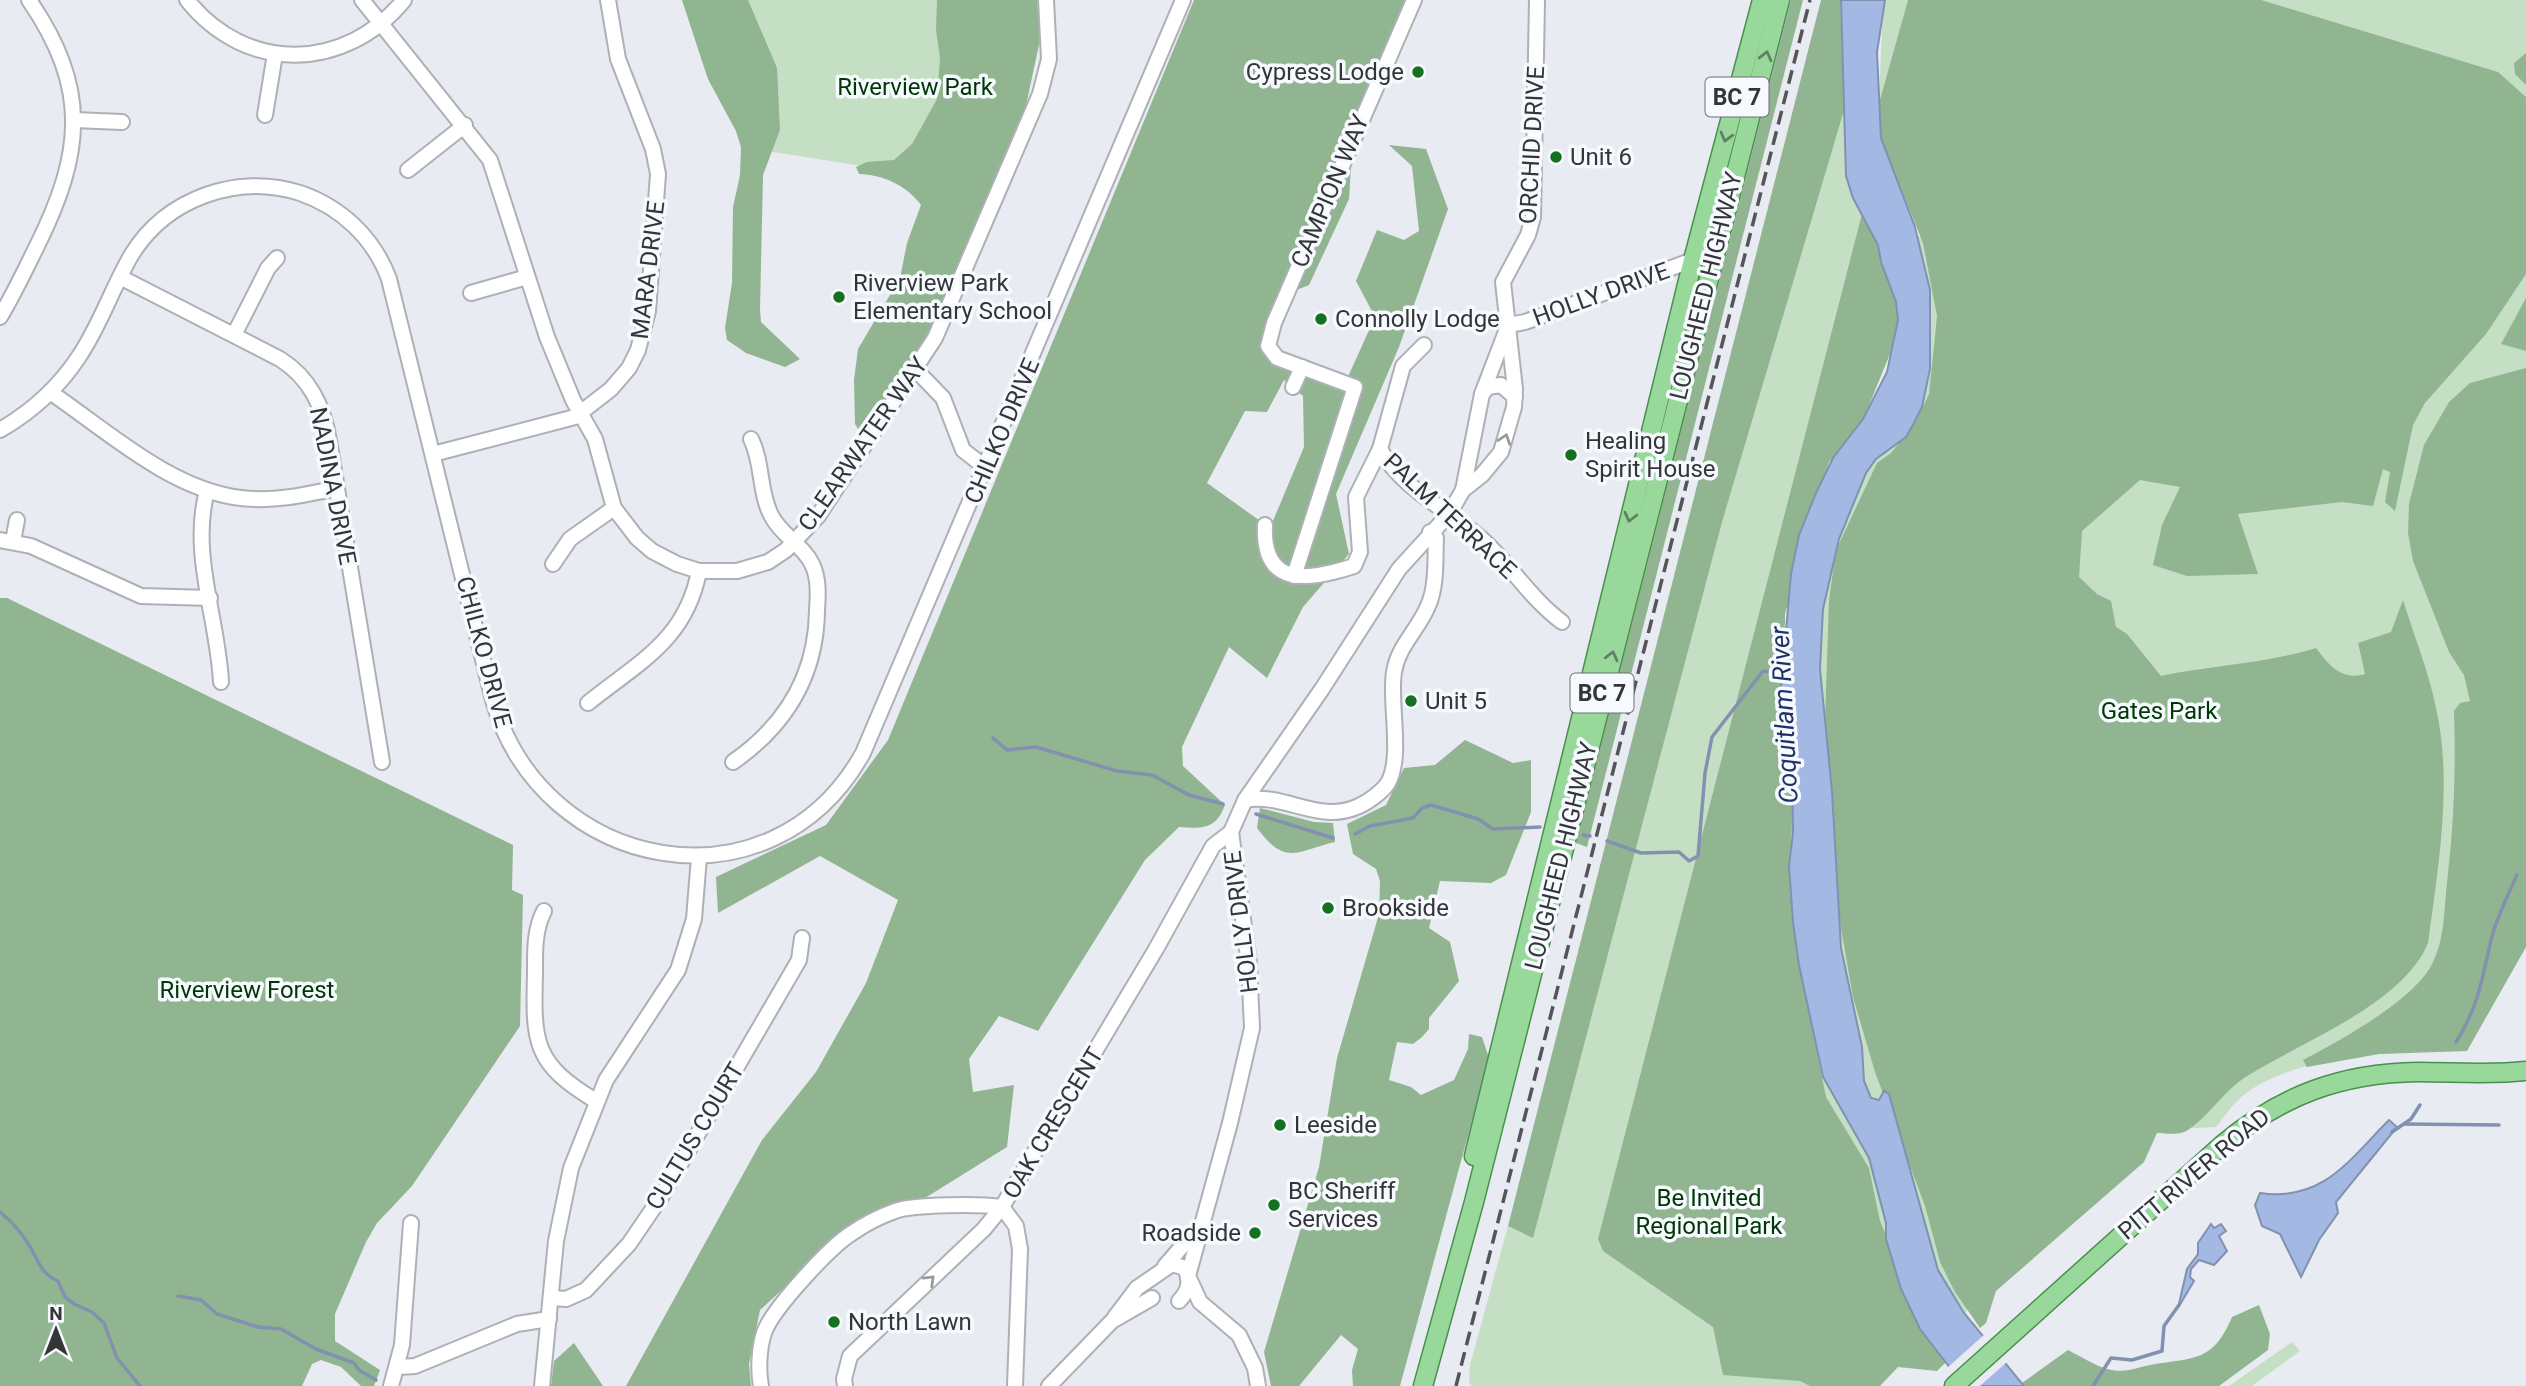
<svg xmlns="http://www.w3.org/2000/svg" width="2526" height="1386" viewBox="0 0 2526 1386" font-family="Roboto,sans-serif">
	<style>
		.green { fill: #c5dfc4; fill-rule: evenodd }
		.forest { fill: #91b590; fill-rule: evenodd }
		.water { fill: #a3b8e3; stroke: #8291af; stroke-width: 2 }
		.pier { fill: #e8ebf2 }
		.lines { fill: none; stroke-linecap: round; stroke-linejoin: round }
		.stream { stroke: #8291af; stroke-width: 3.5 }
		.minor-casing { stroke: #adb0b6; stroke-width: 18 }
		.major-casing { stroke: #498f4d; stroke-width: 21 }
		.minor { stroke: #fff; stroke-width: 14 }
		.major { stroke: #98d99b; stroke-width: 18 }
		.rail { stroke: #535558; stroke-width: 3.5; stroke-dasharray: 14 7; stroke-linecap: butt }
		.oneway { stroke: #617f64 }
		.oneway2 { stroke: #9a9a9b }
		.poi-dot { fill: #13711f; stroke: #f6f9fe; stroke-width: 2.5 }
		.labels { text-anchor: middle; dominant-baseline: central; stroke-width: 7; stroke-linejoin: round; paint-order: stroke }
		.shield { fill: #f6f9fe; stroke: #6e7073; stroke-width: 2 }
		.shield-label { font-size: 23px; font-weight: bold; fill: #343537 }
		.poi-label { font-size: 24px; fill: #343537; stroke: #f6f9fe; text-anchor: start }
		.park-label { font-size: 24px; fill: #003704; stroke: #f6f9fe }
		.street-label { font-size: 24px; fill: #343537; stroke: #f6f9fe }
		.water-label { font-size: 26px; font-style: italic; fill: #1e3468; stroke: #f6f9fe }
	</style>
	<rect width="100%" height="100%" fill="#e8ebf2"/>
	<g class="green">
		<polygon points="682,0 1037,0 1040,40 919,175 741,147 736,131 708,79"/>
		<path d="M1838,0H1875L1874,83L1907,219L1885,236L2134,235L2008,0H2526V896L2497,980L2467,1051C2401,1052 2310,1052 2252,1089C2237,1098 2227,1113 2216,1127L2156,1130L1927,1349L1897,1366L1875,1386H1472L1469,1382L1470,1365L1508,1226L1523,1234ZM1887,281L1891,379L1790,661L1797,836L1752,839L1788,819L1792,749L1783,631L1787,596L1835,424Z"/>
		<polygon points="1883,0 1908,0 1879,103"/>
		<polygon points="1603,301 1603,303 1530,330 1530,327"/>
		<polygon points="2292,1342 2300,1351 2252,1386 2229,1386"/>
	</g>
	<g class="forest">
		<polygon points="682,0 748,0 777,68 780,130 763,175 760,309 761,322 800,359 785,367 746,353 727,340 725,328 732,283 733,207 740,175 741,147 736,131 708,79"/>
		<path d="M937,0H1037L1040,40L1024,115L970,246L913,367L870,427L860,432L855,424L854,380L858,349L900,278L907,243L921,205C906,185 884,175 859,174L856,167L867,162L894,160L912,144L937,99L940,58L936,30Z"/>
		<path d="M1194,0H1412L1352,149L1349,199L1309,285L1289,293L1264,344L1284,365L1347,379L1375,317L1356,281L1377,230L1404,240L1419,231L1412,166L1389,145L1426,149L1448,209L1399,347L1336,494L1349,554L1303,607L1267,678L1229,647L1182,747L1183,766L1225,805C1216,829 1203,829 1179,827L1145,860L1038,1031L999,1016L969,1059L973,1092L1014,1085L1007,1147L917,1203L837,1239L760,1310L749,1364L751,1386H626L762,1140L816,1072L866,983L898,900L820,856L718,913L716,877L826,825L888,740ZM1284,380L1303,396L1304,447L1270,528L1207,483L1245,411L1267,412Z"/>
		<polygon points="1791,0 1803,0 1587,847 1576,843"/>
		<polygon points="1821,0 1840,0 1844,110 1722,522 1533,1238 1508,1226"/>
		<path d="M1908,0H2261L2498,72L2526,97V274L2486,334L2425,403L2413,425L2395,511L2385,502L2390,472L2383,469L2373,506L2342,502L2238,514L2258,574L2187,576L2153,565L2162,525L2180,487L2140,480L2082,531L2079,577L2097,594L2111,601L2116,627L2127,634L2161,676C2213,665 2264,664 2316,648C2329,665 2341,681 2365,674L2358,643L2391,632L2403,600C2414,636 2429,672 2436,708C2453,783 2438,868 2428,943C2403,1005 2298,1043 2244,1078C2223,1092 2209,1116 2188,1130C2180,1136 2166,1133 2157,1133L2144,1162L1996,1291L1986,1323L1980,1328L1955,1292L1940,1262L1925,1206L1875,1072L1853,997L1838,911L1825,721L1829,600L1836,550L1877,463L1891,453L1915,423L1929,394L1934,346L1937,316L1923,243L1880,137L1879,103Z"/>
		<polygon points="2526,53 2526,85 2515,74 2514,63"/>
		<polygon points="1863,210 1878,244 1899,313 1894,344 1861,425 1829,462 1785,614 1784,721 1793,764 1791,871 1804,989 1826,1097 1869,1168 1880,1221 1912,1298 1948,1360 1937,1371 1898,1367 1880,1386 1810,1386 1800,1381 1723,1375 1713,1327 1603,1251 1598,1239"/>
		<polygon points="2526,298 2526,351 2501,344"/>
		<path d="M2526,368V947L2467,1051L2379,1054L2307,1067L2303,1060C2339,1041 2411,1002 2431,966C2445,941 2444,910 2447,882C2454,825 2456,769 2454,711L2460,703L2470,701L2464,675L2449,652L2413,561L2408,533L2409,504L2424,445L2449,402L2470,383Z"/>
		<polygon points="0,598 7,598 513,845 512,890 523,895 520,1026 412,1186 377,1223 366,1242 335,1314 335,1341 380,1370 374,1386 361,1386 341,1367 321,1360 312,1364 302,1386 0,1386"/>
		<polygon points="1465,740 1513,763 1531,760 1531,812 1506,875 1491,883 1440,881 1429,928 1450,942 1459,981 1429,1018 1429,1029 1422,1037 1413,1044 1397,1042 1389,1080 1411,1087 1421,1095 1454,1080 1468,1049 1469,1034 1482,1037 1489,1058 1400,1386 1353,1386 1352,1370 1358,1349 1341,1335 1299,1386 1271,1386 1264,1352 1319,1167 1337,1058 1379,914 1380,881 1376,869 1353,854 1347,824 1386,805 1404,768 1435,765"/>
		<path d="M1260,808L1314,822L1333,823L1335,842C1296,851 1286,867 1257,828Z"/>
		<path d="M2259,1305L2270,1334L2268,1350L2219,1386H2024L2022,1383L2068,1350C2080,1356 2094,1365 2107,1369C2126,1374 2137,1367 2155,1364C2196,1358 2214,1360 2232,1317Z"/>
		<polygon points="574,1343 603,1386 551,1386 554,1361"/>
	</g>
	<g class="water">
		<polygon points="1841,0 1885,0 1877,52 1881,138 1915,227 1930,290 1930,369 1922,407 1914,423 1906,437 1876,459 1866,473 1839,539 1823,609 1820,669 1832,792 1841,948 1862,1047 1864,1081 1871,1098 1879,1100 1884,1091 1889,1094 1938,1270 1964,1313 2024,1386 1964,1386 1920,1329 1901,1289 1886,1239 1886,1223 1869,1158 1823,1077 1799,965 1793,922 1789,866 1793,833 1792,752 1780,699 1791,574 1799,535 1816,493 1833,458 1863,419 1887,372 1898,320 1896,302 1881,262 1878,245 1853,198 1846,176"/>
		<path d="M2389,1120L2397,1127L2336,1202L2338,1213L2319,1240L2301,1277L2280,1234L2262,1226L2255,1205L2260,1193C2323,1202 2349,1160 2389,1120Z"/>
		<polygon points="2211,1224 2214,1228 2221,1224 2226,1231 2219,1236 2227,1251 2214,1265 2199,1260 2191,1269 2190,1277 2194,1281 2178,1308 2187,1269 2198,1254 2198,1243"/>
	</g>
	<polygon class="pier" points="1985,1334 2008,1361 1980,1386 1960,1386 1947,1368"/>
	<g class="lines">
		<g class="stream">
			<polyline points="993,738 1007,750 1036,747 1117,771 1152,775 1189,795 1223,804"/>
			<polyline points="1256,814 1333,838"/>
			<polyline points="1355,834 1370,826 1413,818 1422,808 1431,805 1478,819 1493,829 1540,827"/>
			<polyline points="1583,835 1590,836"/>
			<polyline points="1607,841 1641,853 1679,852 1689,861 1698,856 1705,773 1712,737 1763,671 1781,673"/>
			<path d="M2456,1042C2480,1004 2482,977 2492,936C2498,915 2508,895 2517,875"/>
			<polyline points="2404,1124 2499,1125"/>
			<polyline points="2392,1132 2411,1119 2420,1105"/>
			<path d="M0,1212C10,1220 20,1231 27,1242C38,1258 39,1273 58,1281L65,1297L74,1304L92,1312L104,1323L117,1358L140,1386"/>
			<polyline points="178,1296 201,1300 217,1314 258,1327 281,1329 316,1349 354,1363 359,1370 376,1380"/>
			<polyline points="2093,1386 2111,1358 2132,1360 2162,1351 2164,1326 2179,1305"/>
		</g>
		<g class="minor-casing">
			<g id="minor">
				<path d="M187,0C246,74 345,72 404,0"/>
				<polyline points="362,0 490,160 547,337 573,400 595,439 614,508 637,538 652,551 677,564 699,571 737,571 768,562 786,550 818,516 935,338 1040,94 1049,59 1046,0"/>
				<polyline points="265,115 275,54"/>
				<polyline points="74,120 122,122"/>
				<polyline points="408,170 465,125"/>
				<path d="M120,277L280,359C310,378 323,406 329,440L382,762"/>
				<polyline points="471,293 527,277"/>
				<path d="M0,317C14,294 25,270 37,246C83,153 90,89 29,0"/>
				<polyline points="1508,325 1525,322 1693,260"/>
				<polyline points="234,335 268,268 277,258"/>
				<polyline points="916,370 943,398 963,450 986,468"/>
				<polyline points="1293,387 1302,367"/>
				<path d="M50,392C106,430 171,490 241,498C273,502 305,495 337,488"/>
				<polyline points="1482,394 1488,387 1501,385 1515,397"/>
				<path d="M0,430C31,412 58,388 78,358C100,326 112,288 132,254C167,198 238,173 300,193C341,207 374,238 389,279L493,700C542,873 772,917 863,753L1183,0"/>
				<polyline points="1380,449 1403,366 1424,345"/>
				<polyline points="433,454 575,417 611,389 629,368 638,350 648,311 658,174 653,149 618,59 608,0"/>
				<polyline points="1463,490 1482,394 1507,329"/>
				<path d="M207,491C190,553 218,620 221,682"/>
				<path d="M1265,525C1262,588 1308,581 1354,566L1360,552L1356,497L1380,449C1402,490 1451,511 1484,541C1512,567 1531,599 1562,622"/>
				<polyline points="0,540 31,546 141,596 210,598"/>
				<polyline points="13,541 17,520"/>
				<polyline points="553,564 570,539 614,508"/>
				<polyline points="1294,576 1355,387 1277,358 1268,346 1274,323 1414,0"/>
				<path d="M588,703C639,662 686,640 699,571"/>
				<path d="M733,762C786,725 816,676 817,611C818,595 819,578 812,564C803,545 780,534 771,515C759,492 763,463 751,439"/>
				<path d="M1245,800C1285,792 1319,825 1359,806C1368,802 1382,792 1388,783C1403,757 1389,702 1394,672C1398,646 1418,630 1428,606C1437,587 1435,558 1436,538L1430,532"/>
				<path d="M544,911C534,931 535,952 535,974C533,1043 534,1064 596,1101"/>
				<polyline points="1165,1266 1198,1228"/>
				<polyline points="551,1298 566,1299 586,1290 629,1244 661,1197 799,960 802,938"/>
				<path d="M1115,1317L1137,1288L1172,1264L1185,1268C1191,1281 1189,1291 1179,1301"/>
				<polyline points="398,1367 415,1366 517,1324 549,1319"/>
				<polyline points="391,1386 402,1345 411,1223"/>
				<polyline points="542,1386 556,1241 571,1168 606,1080 678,970 694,919 699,857"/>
				<path d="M761,1386C758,1371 759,1348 764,1333C772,1309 831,1246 852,1233C865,1224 881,1216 895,1211C914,1204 981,1204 1002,1207L1016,1226L1020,1249L1015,1386"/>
				<polyline points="845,1386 844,1379 850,1356 984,1229 1002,1207 1156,949 1213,846 1231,832"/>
				<polyline points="1049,1386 1112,1321 1152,1298"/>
				<polyline points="1258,1386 1255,1368 1239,1335 1200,1302 1188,1276 1230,1123 1252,1028 1249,963 1231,832 1245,800 1322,689 1399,569 1449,514 1463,490 1482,475 1501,452 1514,407 1515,389 1503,282 1528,235 1533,217 1537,0"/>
			</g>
		</g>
		<g class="major-casing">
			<g id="major">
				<polyline points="1474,1156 1693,260 1762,0"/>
				<polyline points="1423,1386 1474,1202 1780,0"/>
				<path d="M1954,1386L2222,1145C2281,1095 2342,1073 2418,1072C2454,1072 2490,1075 2526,1071"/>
			</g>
		</g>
		<use href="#minor" class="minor"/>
		<use href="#major" class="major"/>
		<polyline class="rail" points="1456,1386 1810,0"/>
	</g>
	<defs><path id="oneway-chevron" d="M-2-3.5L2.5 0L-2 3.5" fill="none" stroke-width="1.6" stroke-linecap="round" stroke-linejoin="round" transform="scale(1.75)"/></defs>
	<g class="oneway">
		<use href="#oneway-chevron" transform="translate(1766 56) rotate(-76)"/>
		<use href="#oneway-chevron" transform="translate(1726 137) rotate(105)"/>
		<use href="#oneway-chevron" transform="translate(1630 517) rotate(104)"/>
		<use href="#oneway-chevron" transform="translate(1612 656) rotate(-76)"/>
	</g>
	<g class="oneway2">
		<use href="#oneway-chevron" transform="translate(1505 439) rotate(-72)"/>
		<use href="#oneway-chevron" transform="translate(930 1280) rotate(-44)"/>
	</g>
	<g class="poi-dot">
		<circle cx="1418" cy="72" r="7"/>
		<circle cx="1556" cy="157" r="7"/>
		<circle cx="839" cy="297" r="7"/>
		<circle cx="1321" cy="319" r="7"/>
		<circle cx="1571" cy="455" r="7"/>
		<circle cx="1411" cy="701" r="7"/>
		<circle cx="1328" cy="908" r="7"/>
		<circle cx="1280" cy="1125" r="7"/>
		<circle cx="1274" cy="1205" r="7"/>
		<circle cx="1255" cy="1233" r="7"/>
		<circle cx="834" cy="1322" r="7"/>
	</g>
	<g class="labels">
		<g class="shield">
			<rect x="1705.5" y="77.5" width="63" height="39" rx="5"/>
			<rect x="1570.5" y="673.5" width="63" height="39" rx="5"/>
		</g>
		<g class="shield-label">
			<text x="1737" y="97">BC 7</text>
			<text x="1602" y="693">BC 7</text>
		</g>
		<g class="poi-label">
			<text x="1404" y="72" text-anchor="end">Cypress Lodge</text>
			<text x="1570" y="157">Unit 6</text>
			<text x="853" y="283">Riverview Park<tspan x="853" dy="28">Elementary School</tspan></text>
			<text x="1335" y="319">Connolly Lodge</text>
			<text x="1585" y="441">Healing<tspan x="1585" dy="28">Spirit House</tspan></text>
			<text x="1425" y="701">Unit 5</text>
			<text x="1342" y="908">Brookside</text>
			<text x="1294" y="1125">Leeside</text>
			<text x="1288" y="1191">BC Sheriff<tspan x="1288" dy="28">Services</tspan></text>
			<text x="1241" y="1233" text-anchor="end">Roadside</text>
			<text x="848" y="1322">North Lawn</text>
		</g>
		<g class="park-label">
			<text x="915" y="87">Riverview Park</text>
			<text x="2159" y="711">Gates Park</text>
			<text x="247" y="990">Riverview Forest</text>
			<text x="1709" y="1198">Be Invited<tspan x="1709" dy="28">Regional Park</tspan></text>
		</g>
		<g class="street-label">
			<text transform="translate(1532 145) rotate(-87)">ORCHID DRIVE</text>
			<text transform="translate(1330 191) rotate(-67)">CAMPION WAY</text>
			<text transform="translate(648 270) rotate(-83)">MARA DRIVE</text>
			<text transform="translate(1706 286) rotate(-76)">LOUGHEED HIGHWAY</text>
			<text transform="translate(1601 294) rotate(-20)">HOLLY DRIVE</text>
			<text transform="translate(1002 431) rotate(-67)">CHILKO DRIVE</text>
			<text transform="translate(863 444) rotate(-55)">CLEARWATER WAY</text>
			<text transform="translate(333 486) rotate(79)">NADINA DRIVE</text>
			<text transform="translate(1450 516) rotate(43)">PALM TERRACE</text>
			<text transform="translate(484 652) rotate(75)">CHILKO DRIVE</text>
			<text transform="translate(1561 856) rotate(-76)">LOUGHEED HIGHWAY</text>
			<text transform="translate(1241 922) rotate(-97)">HOLLY DRIVE</text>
			<text transform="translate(1053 1123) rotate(-59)">OAK CRESCENT</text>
			<text transform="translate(695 1136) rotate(-59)">CULTUS COURT</text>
			<text transform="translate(2194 1174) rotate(-40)">PITT RIVER ROAD</text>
		</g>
		<g class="water-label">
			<text transform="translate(1784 715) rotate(-93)">Coquitlam River</text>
		</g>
	</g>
	<g transform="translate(56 1330)" stroke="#f6f9fe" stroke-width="5" paint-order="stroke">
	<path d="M0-5L12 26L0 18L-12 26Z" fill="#343537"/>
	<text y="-10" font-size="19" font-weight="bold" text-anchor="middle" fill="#343537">N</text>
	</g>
</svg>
